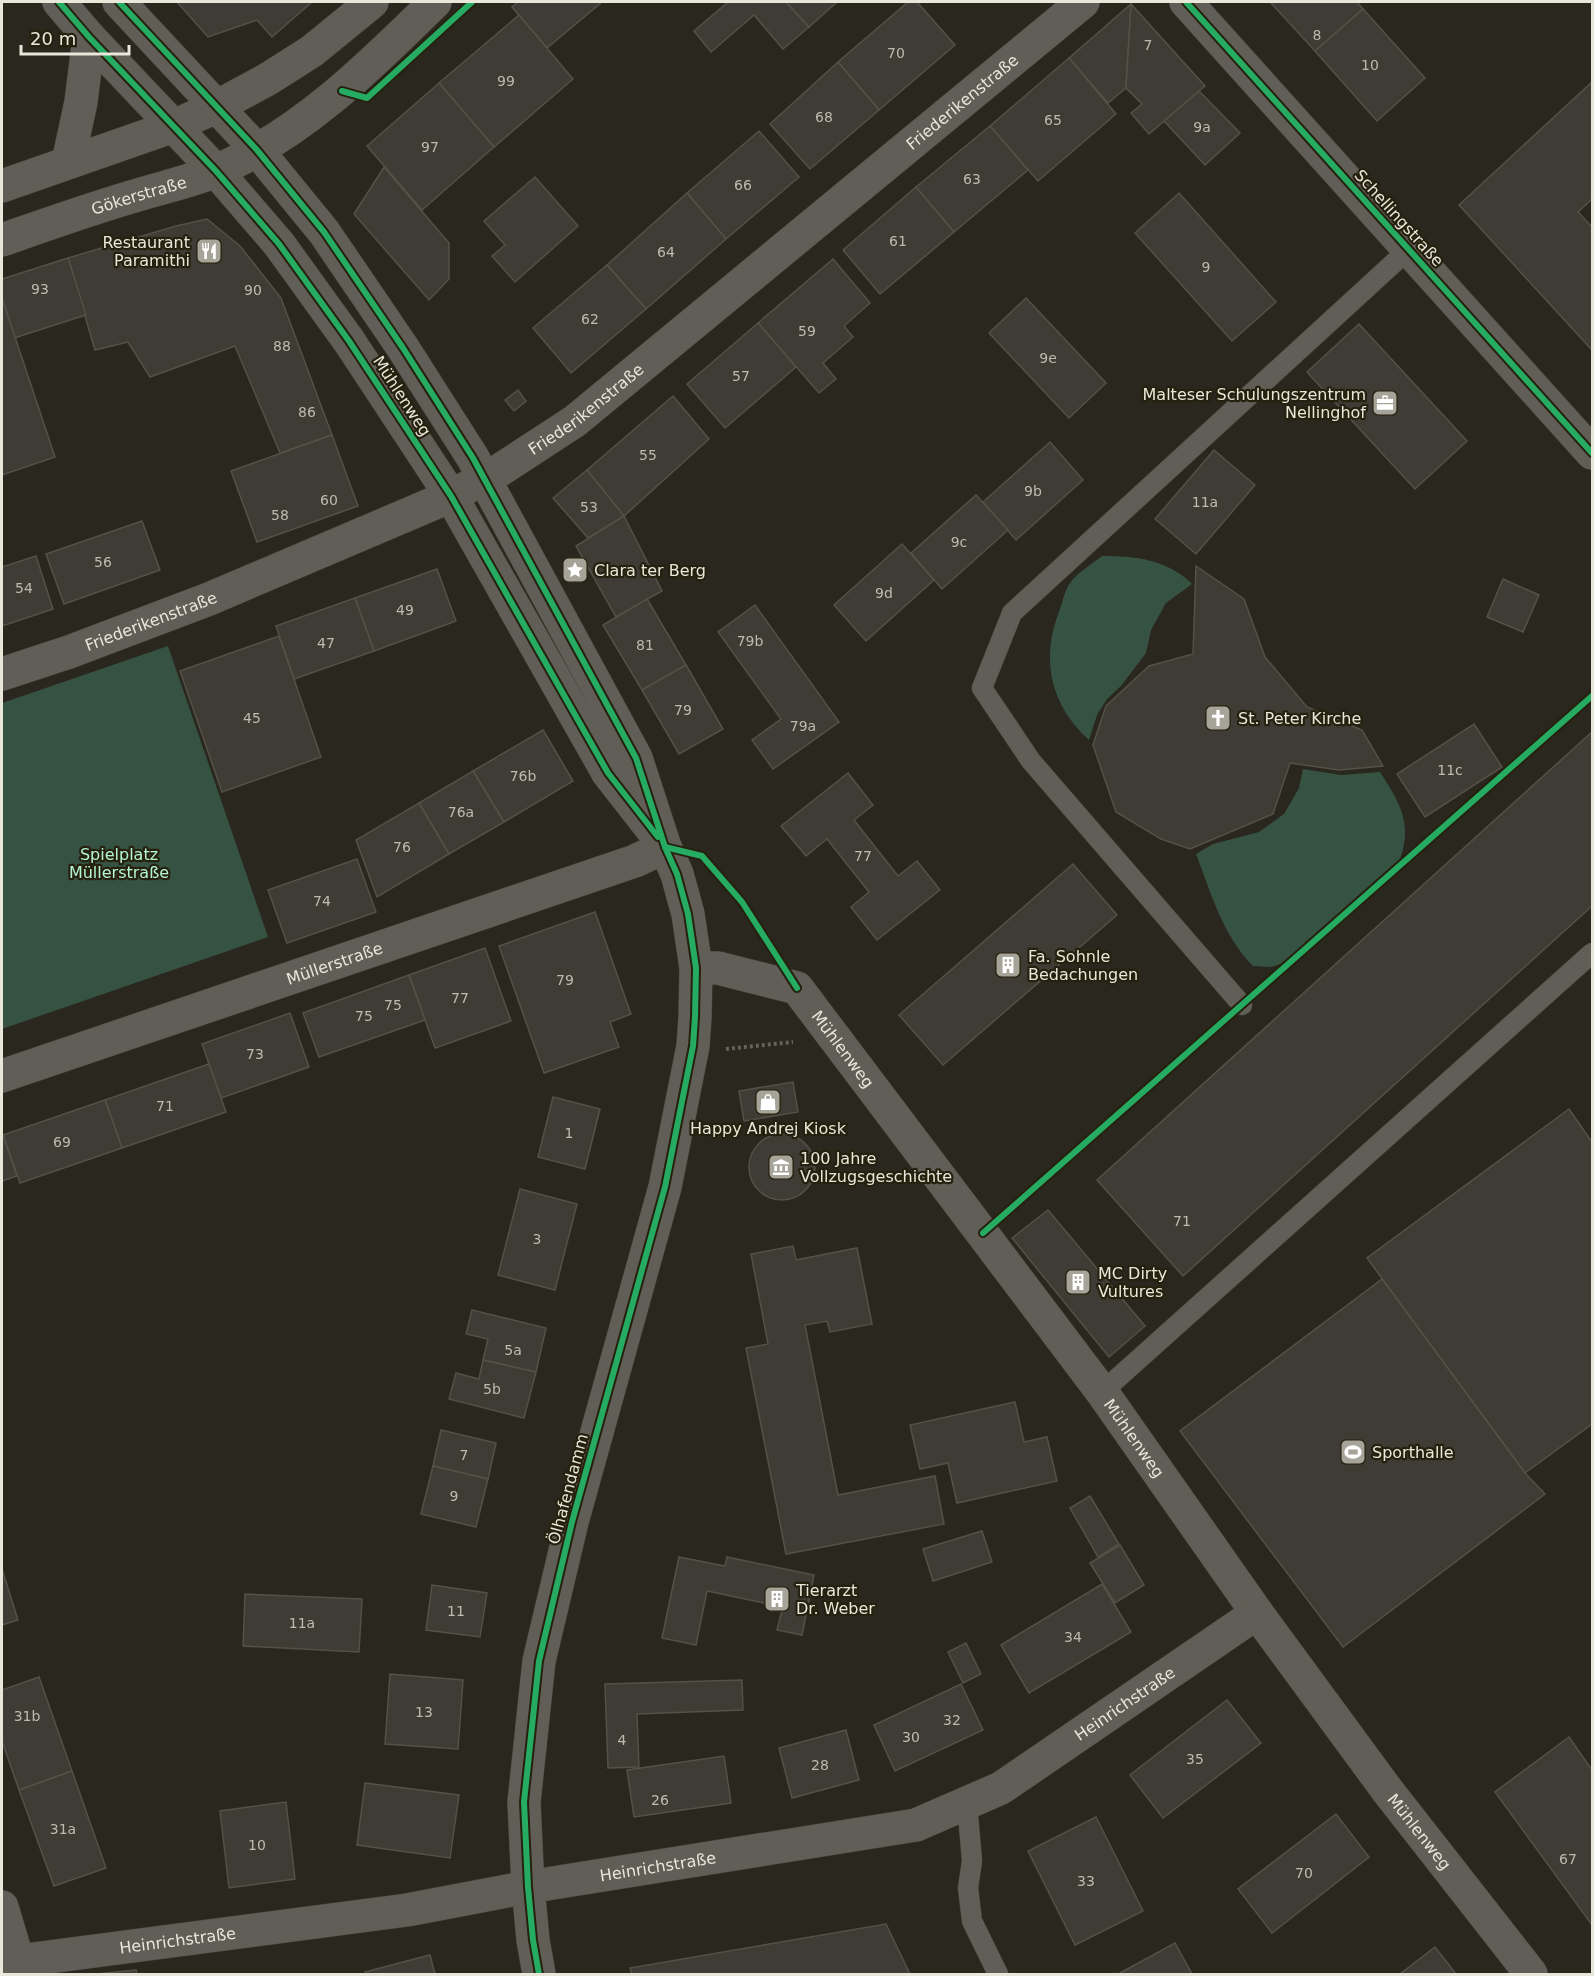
<svg xmlns="http://www.w3.org/2000/svg" width="1594" height="1976" viewBox="0 0 1594 1976" font-family="'DejaVu Sans',sans-serif">
	<style>
		.green { fill: #365242 }
		.building { fill: #3e3c34; stroke: #545148; stroke-width: 1.5 }
		.lines { fill: none; stroke-linecap: round; stroke-linejoin: round }
		.service-casing { stroke: #45433b; stroke-width: 21 }
		.minor-casing { stroke: #45433b; stroke-width: 34 }
		.secondary-casing { stroke: #45433b; stroke-width: 34 }
		.path { stroke: #65625b; stroke-width: 4; stroke-dasharray: 3 3; stroke-linecap: butt }
		.service { stroke: #615e57; stroke-width: 20 }
		.minor { stroke: #615e57; stroke-width: 33 }
		.secondary { stroke: #615e57; stroke-width: 33 }
		.cycleway-casing { stroke: #26210e; stroke-width: 10 }
		.cycleway { stroke: #26ab63; stroke-width: 6 }
		.labels { text-anchor: middle; dominant-baseline: central; stroke-width: 4.5; stroke-linejoin: round; paint-order: stroke }
		.number-label { font-size: 14px; fill: #bebcb0 }
		.street-label { font-size: 16px; fill: #e9e6da; stroke: #26210e }
		.poi-label { font-size: 16px; fill: #e9e6da; stroke: #26210e; text-anchor: start }
		.park-label { font-size: 16px; fill: #b3f4d3; stroke: #26210e }
	</style>
	<rect width="100%" height="100%" fill="#2a271e"/>
	<g class="green">
		<path d="M1102,556C1135,556 1167,559 1192,584L1166,603L1151,630L1146,653L1121,686L1107,699L1097,715L1089,740C1050,705 1040,658 1060,609C1063,600 1065,590 1070,583C1079,571 1091,565 1102,556Z"/>
		<polygon points="168,646 268,937 2,1029 2,703"/>
		<path d="M1303,769L1341,775L1380,772C1399,802 1413,822 1400,859L1283,963L1271,967L1253,966C1223,936 1211,893 1196,854L1213,844L1259,832L1284,814L1299,788Z"/>
	</g>
	<g class="building">
		<polygon points="177,2 312,2 272,37 257,20 208,37"/>
		<polygon points="518,2 602,2 547,48 512,7"/>
		<polygon points="728,2 786,2 809,27 783,49 754,15 711,52 694,31"/>
		<polygon points="786,2 837,2 809,27"/>
		<polygon points="908,2 917,2 955,45 879,110 838,62"/>
		<polygon points="1270,2 1357,2 1363,9 1315,51"/>
		<polygon points="1131,4 1126,88 1108,103 1069,58"/>
		<polygon points="1131,4 1205,86 1149,134 1131,113 1142,104 1126,88"/>
		<polygon points="1363,9 1425,78 1377,121 1315,51"/>
		<polygon points="519,15 573,79 494,147 439,83"/>
		<polygon points="1069,58 1116,114 1038,181 990,126"/>
		<polygon points="838,62 879,110 810,169 770,124"/>
		<polygon points="1592,82 1592,199 1578,212 1592,227 1592,350 1459,205"/>
		<polygon points="439,83 494,147 422,210 367,146"/>
		<polygon points="1199,91 1240,133 1205,165 1164,121"/>
		<polygon points="990,126 1028,170 954,232 916,187"/>
		<polygon points="759,131 799,177 726,239 687,193"/>
		<polygon points="384,167 449,243 449,279 429,300 354,214"/>
		<polygon points="535,177 578,226 515,282 492,256 505,245 484,221"/>
		<polygon points="916,187 954,232 880,294 843,250"/>
		<polygon points="687,193 726,239 646,309 607,265"/>
		<polygon points="1179,193 1276,302 1232,341 1135,233"/>
		<polygon points="207,219 240,246 281,298 332,435 280,453 235,346 150,377 128,342 95,350 68,258 176,226"/>
		<polygon points="68,258 86,315 14,338 2,298 2,279"/>
		<polygon points="833,259 870,303 844,326 853,337 823,363 836,379 819,393 758,323"/>
		<polygon points="607,265 646,309 571,373 533,328"/>
		<polygon points="2,298 55,457 2,475"/>
		<polygon points="1026,298 1106,383 1069,418 989,333"/>
		<polygon points="758,323 796,367 725,428 687,384"/>
		<polygon points="1359,324 1467,441 1415,489 1307,372"/>
		<polygon points="518,390 526,401 514,411 505,400"/>
		<polygon points="673,396 709,439 624,516 587,470"/>
		<polygon points="332,435 358,506 257,542 231,471"/>
		<polygon points="1050,442 1083,480 1016,540 983,502"/>
		<polygon points="1214,450 1255,485 1196,554 1155,519"/>
		<polygon points="587,470 624,516 588,538 553,498"/>
		<polygon points="976,495 1008,530 942,589 911,553"/>
		<polygon points="624,516 662,591 616,617 576,546"/>
		<polygon points="142,521 160,570 64,604 46,554"/>
		<polygon points="902,544 934,580 866,641 834,605"/>
		<polygon points="36,556 53,609 2,626 2,567"/>
		<polygon points="1196,566 1244,599 1265,657 1307,707 1362,730 1383,766 1339,770 1290,763 1273,814 1190,849 1161,839 1116,812 1093,745 1106,706 1149,666 1193,654"/>
		<polygon points="437,569 456,621 374,651 355,598"/>
		<polygon points="1503,579 1539,595 1523,632 1487,617"/>
		<polygon points="355,598 374,651 294,679 276,626"/>
		<polygon points="647,599 686,665 642,690 603,625"/>
		<polygon points="755,605 839,722 773,769 752,740 781,719 718,632"/>
		<polygon points="279,636 321,757 222,792 180,671"/>
		<polygon points="686,665 723,729 679,754 642,690"/>
		<polygon points="1474,724 1502,767 1425,817 1397,774"/>
		<polygon points="543,730 573,781 504,822 473,771"/>
		<polygon points="1592,732 1592,906 1183,1276 1097,1180"/>
		<polygon points="473,771 504,822 449,854 419,803"/>
		<polygon points="848,773 873,805 854,820 898,876 917,861 940,890 877,940 851,907 869,892 827,839 806,856 781,826"/>
		<polygon points="419,803 449,854 377,897 356,840"/>
		<polygon points="357,859 376,912 287,943 268,890"/>
		<polygon points="1073,864 1117,915 943,1065 899,1015"/>
		<polygon points="595,912 631,1014 610,1022 619,1047 544,1073 499,946"/>
		<polygon points="485,948 511,1021 435,1048 409,975"/>
		<polygon points="409,975 425,1020 319,1057 303,1013"/>
		<polygon points="290,1013 309,1067 221,1098 202,1044"/>
		<polygon points="209,1064 226,1112 122,1148 105,1100"/>
		<polygon points="793,1082 798,1112 744,1121 739,1091"/>
		<polygon points="553,1097 600,1109 585,1169 538,1157"/>
		<polygon points="105,1100 122,1148 20,1183 3,1135"/>
		<polygon points="1569,1109 1592,1142 1592,1424 1525,1473 1367,1258"/>
		<circle cx="782" cy="1167" r="33"/>
		<polygon points="3,1135 17,1176 2,1181 2,1136"/>
		<polygon points="520,1189 577,1204 555,1290 498,1275"/>
		<polygon points="1048,1210 1145,1326 1109,1357 1012,1238"/>
		<polygon points="793,1246 796,1260 857,1248 872,1324 830,1332 827,1321 805,1325 838,1495 935,1476 944,1524 786,1554 746,1348 768,1344 751,1254"/>
		<polygon points="1382,1279 1525,1473 1545,1494 1343,1647 1180,1431"/>
		<polygon points="472,1310 546,1328 536,1372 483,1360 488,1339 466,1334"/>
		<polygon points="483,1360 536,1372 524,1418 449,1399 456,1373 479,1379"/>
		<polygon points="1015,1402 1024,1442 1047,1437 1057,1481 957,1503 948,1463 920,1469 910,1425"/>
		<polygon points="441,1430 496,1443 488,1479 433,1466"/>
		<polygon points="433,1466 488,1479 476,1527 421,1514"/>
		<polygon points="1090,1496 1119,1544 1098,1557 1070,1508"/>
		<polygon points="982,1531 992,1562 933,1581 923,1549"/>
		<polygon points="1120,1545 1144,1585 1115,1603 1090,1563"/>
		<polygon points="679,1557 725,1566 727,1557 814,1575 802,1635 777,1630 783,1607 707,1591 696,1645 662,1638"/>
		<polygon points="2,1569 18,1620 2,1625"/>
		<polygon points="1102,1584 1131,1632 1029,1693 1001,1645"/>
		<polygon points="432,1585 487,1593 480,1637 426,1630"/>
		<polygon points="245,1594 362,1599 359,1652 243,1646"/>
		<polygon points="966,1643 981,1674 963,1683 948,1652"/>
		<polygon points="390,1674 463,1680 458,1749 385,1744"/>
		<polygon points="39,1677 72,1771 19,1790 2,1741 2,1690"/>
		<polygon points="742,1680 743,1710 637,1714 639,1767 608,1768 605,1684"/>
		<polygon points="961,1684 983,1730 895,1771 874,1725"/>
		<polygon points="1227,1700 1261,1743 1163,1818 1130,1775"/>
		<polygon points="846,1730 859,1780 792,1798 779,1748"/>
		<polygon points="1569,1737 1592,1770 1592,1925 1495,1792"/>
		<polygon points="724,1756 731,1803 634,1817 627,1770"/>
		<polygon points="72,1771 106,1868 54,1886 19,1790"/>
		<polygon points="365,1783 459,1795 450,1858 357,1845"/>
		<polygon points="286,1802 295,1879 229,1888 220,1811"/>
		<polygon points="1336,1814 1369,1857 1272,1933 1238,1889"/>
		<polygon points="1096,1817 1143,1911 1075,1945 1028,1851"/>
		<polygon points="886,1924 910,1974 632,1974 630,1968"/>
		<polygon points="1175,1943 1192,1974 1120,1974 1120,1973"/>
		<polygon points="1435,1947 1456,1974 1400,1974"/>
		<polygon points="430,1955 435,1974 366,1974 365,1972"/>
		<polygon points="136,1970 137,1974 95,1974"/>
	</g>
	<g class="lines">
		<g class="service-casing">
			<g id="service">
				<polyline points="1242,1005 1031,761 982,688 1012,613 1409,249"/>
				<polyline points="1102,1392 1592,953"/>
				<polyline points="967,1803 972,1861 968,1888 972,1921 998,1974"/>
			</g>
		</g>
		<g class="minor-casing">
			<g id="minor">
				<polyline points="59,2 89,37 216,171 279,244 349,341 451,496 608,773 651,828"/>
				<polyline points="119,2 257,150 324,232 403,348 473,458 636,758 665,847 677,874 688,914 696,968 695,1017 693,1046 665,1187 572,1522 539,1661 524,1802 528,1887 533,1940 539,1974"/>
				<polyline points="1186,2 1592,453"/>
				<path id="s1" d="M2,674L69,652L209,599L451,496L500,470L575,421L1083,2"/>
				<path id="s2" d="M696,968H718L797,988L1102,1392L1257,1613L1387,1790L1531,1974"/>
				<path id="s3" d="M2,1076L635,861L665,847"/>
				<polyline points="2,1907 18,1961 19,1974"/>
				<path id="s4" d="M2,1967L18,1961L407,1910L528,1887L916,1825L1001,1788L1257,1613"/>
			</g>
		</g>
		<g class="secondary-casing">
			<g id="secondary">
				<polyline points="68,162 81,102 89,37"/>
				<polyline points="2,186 174,126 218,106 268,79 312,51 372,2"/>
				<path id="s5" d="M2,240C45,225 87,210 131,197C159,188 190,182 218,170C303,133 370,66 435,2"/>
			</g>
		</g>
		<polyline class="path" points="726,1049 793,1042"/>
		<use href="#service" class="service"/>
		<use href="#minor" class="minor"/>
		<use href="#secondary" class="secondary"/>
		<g class="cycleway-casing">
			<g id="cycleway">
				<polyline points="59,2 89,37 216,171 279,244 349,341 451,496 608,773 658,837"/>
				<polyline points="119,2 257,150 324,232 403,348 473,458 636,758 665,847 677,874 688,914 696,968 695,1017 693,1046 665,1187 572,1522 539,1661 524,1802 528,1887 533,1940 539,1974"/>
				<polyline points="1186,2 1592,453"/>
				<polyline points="342,91 367,98 472,2"/>
				<polyline points="665,847 702,856 742,902 797,988"/>
				<polyline points="983,1233 1592,696"/>
			</g>
		</g>
		<use href="#cycleway" class="cycleway"/>
	</g>
	<defs>
		<g id="restaurant-square" transform="scale(1.35)"><rect x="-9" y="-9" width="18" height="18" rx="4" fill="#a6a398" stroke="#26210e"/><path d="M-5-6h1v4h1v-4h1v4h1v-4h1v5L-1.5 .5V6h-2V.5L-5-1ZM5-6V6H3V1.5H1.5Q1.5-4 5-6Z" fill="#fff"/></g>
		<g id="office-square" transform="scale(1.35)"><rect x="-9" y="-9" width="18" height="18" rx="4" fill="#a6a398" stroke="#26210e"/><path d="M-6-3h4V-5.5h4V-3h4V5H-6ZM-1-4.5V-3h2v-1.5ZM-6 0V1H6V0Z" fill="#fff"/></g>
		<g id="sight-square" transform="scale(1.35)"><rect x="-9" y="-9" width="18" height="18" rx="4" fill="#a6a398" stroke="#26210e"/><path d="M0-6L1.8-2.2L6-1.7L2.9 1.2L3.7 5.4L0 3.3L-3.7 5.4L-2.9 1.2L-6-1.7L-1.8-2.2Z" fill="#fff"/></g>
		<g id="church-square" transform="scale(1.35)"><rect x="-9" y="-9" width="18" height="18" rx="4" fill="#a6a398" stroke="#26210e"/><path d="M-1.2-6h2.4v3.5h3.3v2.4h-3.3V6h-2.4V-.1h-3.3v-2.4h3.3Z" fill="#fff"/></g>
		<g id="building-square" transform="scale(1.35)"><rect x="-9" y="-9" width="18" height="18" rx="4" fill="#a6a398" stroke="#26210e"/><path d="M-4-6H4V6H1V3H-1V6H-4ZM-2.5-4.3h1.7v1.8h-1.7ZM.8-4.3h1.7v1.8H.8ZM-2.5-1h1.7V.8h-1.7ZM.8-1h1.7V.8H.8Z" fill="#fff"/></g>
		<g id="shop-square" transform="scale(1.35)"><rect x="-9" y="-9" width="18" height="18" rx="4" fill="#a6a398" stroke="#26210e"/><path d="M-5-2.5h2.3a2.7 3.5 0 0 1 5.4 0H5L5.5 6h-11ZM-1.5-2.5h3a1.5 2.3 0 0 0-3 0Z" fill="#fff"/></g>
		<g id="museum-square" transform="scale(1.35)"><rect x="-9" y="-9" width="18" height="18" rx="4" fill="#a6a398" stroke="#26210e"/><path d="M0-6L6-3V-2H-6V-3ZM-5-1h2V3h-2ZM-1-1h2V3h-2ZM3-1h2V3H3ZM-6 4H6V6H-6Z" fill="#fff"/></g>
		<g id="stadium-square" transform="scale(1.35)"><rect x="-9" y="-9" width="18" height="18" rx="4" fill="#a6a398" stroke="#26210e"/><path d="M0-5a6.5 5 0 1 0 0 10a6.5 5 0 1 0 0-10ZM-3.5-1.8h7v3.6h-7Z" fill="#fff"/></g>
	</defs>
	<g fill-rule="evenodd">
		<use href="#restaurant-square" x="209" y="251"/>
		<use href="#office-square" x="1385" y="403"/>
		<use href="#sight-square" x="575" y="570"/>
		<use href="#church-square" x="1218" y="718"/>
		<use href="#building-square" x="1008" y="965"/>
		<use href="#shop-square" x="768" y="1102"/>
		<use href="#museum-square" x="781" y="1167"/>
		<use href="#building-square" x="1078" y="1282"/>
		<use href="#stadium-square" x="1353" y="1452"/>
		<use href="#building-square" x="777" y="1599"/>
	</g>
	<g class="labels">
		<g class="number-label">
			<text x="1317" y="35">8</text>
			<text x="1148" y="45">7</text>
			<text x="896" y="53">70</text>
			<text x="1370" y="65">10</text>
			<text x="506" y="81">99</text>
			<text x="824" y="117">68</text>
			<text x="1053" y="120">65</text>
			<text x="1202" y="127">9a</text>
			<text x="430" y="147">97</text>
			<text x="972" y="179">63</text>
			<text x="743" y="185">66</text>
			<text x="898" y="241">61</text>
			<text x="666" y="252">64</text>
			<text x="1206" y="267">9</text>
			<text x="40" y="289">93</text>
			<text x="253" y="290">90</text>
			<text x="590" y="319">62</text>
			<text x="807" y="331">59</text>
			<text x="282" y="346">88</text>
			<text x="1048" y="358">9e</text>
			<text x="741" y="376">57</text>
			<text x="307" y="412">86</text>
			<text x="648" y="455">55</text>
			<text x="1033" y="491">9b</text>
			<text x="329" y="500">60</text>
			<text x="1205" y="502">11a</text>
			<text x="589" y="507">53</text>
			<text x="280" y="515">58</text>
			<text x="959" y="542">9c</text>
			<text x="103" y="562">56</text>
			<text x="24" y="588">54</text>
			<text x="884" y="593">9d</text>
			<text x="405" y="610">49</text>
			<text x="750" y="641">79b</text>
			<text x="326" y="643">47</text>
			<text x="645" y="645">81</text>
			<text x="683" y="710">79</text>
			<text x="252" y="718">45</text>
			<text x="803" y="726">79a</text>
			<text x="1450" y="770">11c</text>
			<text x="523" y="776">76b</text>
			<text x="461" y="812">76a</text>
			<text x="402" y="847">76</text>
			<text x="863" y="856">77</text>
			<text x="322" y="901">74</text>
			<text x="565" y="980">79</text>
			<text x="460" y="998">77</text>
			<text x="393" y="1005">75</text>
			<text x="364" y="1016">75</text>
			<text x="255" y="1054">73</text>
			<text x="165" y="1106">71</text>
			<text x="569" y="1133">1</text>
			<text x="62" y="1142">69</text>
			<text x="1182" y="1221">71</text>
			<text x="537" y="1239">3</text>
			<text x="513" y="1350">5a</text>
			<text x="492" y="1389">5b</text>
			<text x="464" y="1455">7</text>
			<text x="454" y="1496">9</text>
			<text x="456" y="1611">11</text>
			<text x="302" y="1623">11a</text>
			<text x="1073" y="1637">34</text>
			<text x="424" y="1712">13</text>
			<text x="27" y="1716">31b</text>
			<text x="952" y="1720">32</text>
			<text x="911" y="1737">30</text>
			<text x="622" y="1740">4</text>
			<text x="1195" y="1759">35</text>
			<text x="820" y="1765">28</text>
			<text x="660" y="1800">26</text>
			<text x="63" y="1829">31a</text>
			<text x="257" y="1845">10</text>
			<text x="1568" y="1859">67</text>
			<text x="1304" y="1873">70</text>
			<text x="1086" y="1881">33</text>
		</g>
		<g class="street-label">
			<text stroke="none"><textPath href="#s1" startOffset="1130">Friederikenstraße</textPath></text>
			<text stroke="none"><textPath href="#s5" startOffset="144">Gökerstraße</textPath></text>
			<text transform="translate(1399 218) rotate(48)">Schellingstraße</text>
			<text transform="translate(402 396) rotate(57)">Mühlenweg</text>
			<text stroke="none"><textPath href="#s1" startOffset="644">Friederikenstraße</textPath></text>
			<text stroke="none"><textPath href="#s1" startOffset="158">Friederikenstraße</textPath></text>
			<text stroke="none"><textPath href="#s3" startOffset="351">Müllerstraße</textPath></text>
			<text stroke="none"><textPath href="#s2" startOffset="180">Mühlenweg</textPath></text>
			<text stroke="none"><textPath href="#s2" startOffset="666">Mühlenweg</textPath></text>
			<text transform="translate(568 1489) rotate(-75)">Ölhafendamm</text>
			<text stroke="none"><textPath href="#s4" startOffset="1168">Heinrichstraße</textPath></text>
			<text stroke="none"><textPath href="#s2" startOffset="1152">Mühlenweg</textPath></text>
			<text stroke="none"><textPath href="#s4" startOffset="664">Heinrichstraße</textPath></text>
			<text stroke="none"><textPath href="#s4" startOffset="178">Heinrichstraße</textPath></text>
		</g>
		<g class="poi-label">
			<text x="190" y="242" text-anchor="end">Restaurant<tspan x="190" dy="18">Paramithi</tspan></text>
			<text x="1366" y="394" text-anchor="end">Malteser Schulungszentrum<tspan x="1366" dy="18">Nellinghof</tspan></text>
			<text x="594" y="570">Clara ter Berg</text>
			<text x="1238" y="718">St. Peter Kirche</text>
			<text x="1028" y="956">Fa. Sohnle<tspan x="1028" dy="18">Bedachungen</tspan></text>
			<text x="768" y="1128" text-anchor="middle">Happy Andrej Kiosk</text>
			<text x="800" y="1158">100 Jahre<tspan x="800" dy="18">Vollzugsgeschichte</tspan></text>
			<text x="1098" y="1273">MC Dirty<tspan x="1098" dy="18">Vultures</tspan></text>
			<text x="1372" y="1452">Sporthalle</text>
			<text x="796" y="1590">Tierarzt<tspan x="796" dy="18">Dr. Weber</tspan></text>
		</g>
		<g class="park-label">
			<text x="119" y="854">Spielplatz<tspan x="119" dy="18">Müllerstraße</tspan></text>
		</g>
	</g>
	<rect width="1594" height="1976" fill="none" stroke="#e9e6da" stroke-width="6"/>
	<path d="M21 45v9h108v-9" fill="none" stroke="#e9e6da" stroke-width="3"/>
	<text x="30" y="45" font-size="18" fill="#e9e6da" stroke="#26210e" stroke-width="4.5" paint-order="stroke">20 m</text>
</svg>
